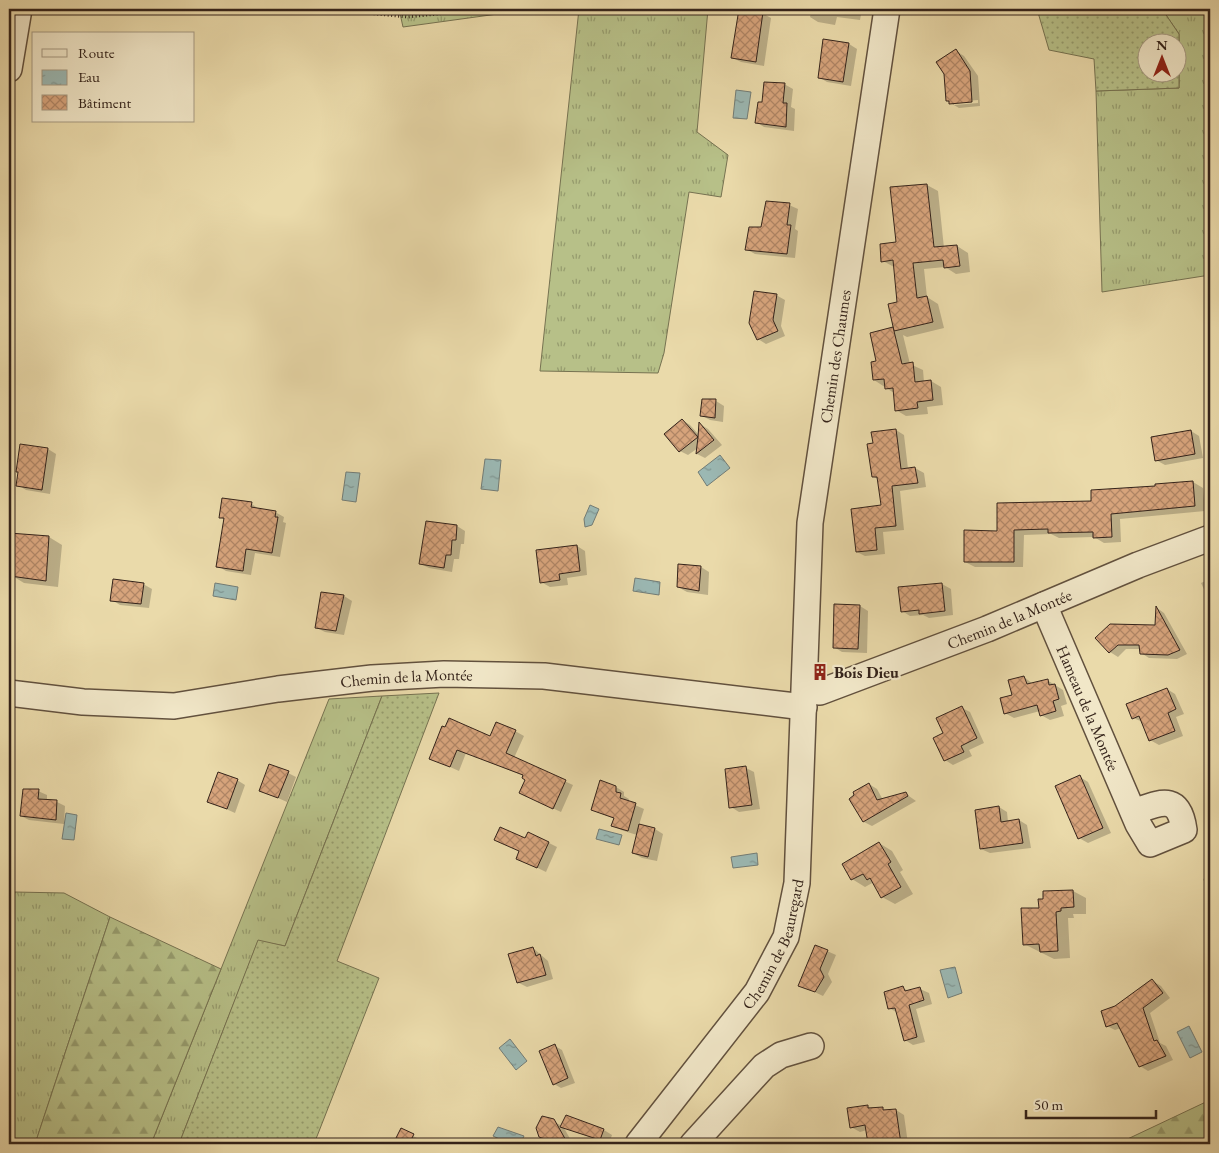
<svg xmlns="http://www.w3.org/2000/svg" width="1219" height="1153" viewBox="0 0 1219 1153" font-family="'EB Garamond',serif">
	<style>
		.grass { fill: url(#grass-tufts); stroke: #767251 }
		.forest { fill: url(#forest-firs); stroke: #767251 }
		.garden { fill: url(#garden-dots); stroke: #767251; fill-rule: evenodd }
		.water { fill: url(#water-ripples); stroke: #727c76 }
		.shadow { fill: #0003; fill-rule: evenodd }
		.building { fill: url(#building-cross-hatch); stroke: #34231a }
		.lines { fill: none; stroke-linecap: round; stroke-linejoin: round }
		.minor-casing { stroke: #62513e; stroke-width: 28 }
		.path { stroke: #34231a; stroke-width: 3; stroke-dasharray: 1 2.5; stroke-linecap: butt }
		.minor { stroke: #f1e7c8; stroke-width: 25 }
		.labels { text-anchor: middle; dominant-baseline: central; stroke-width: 4.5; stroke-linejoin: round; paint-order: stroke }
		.street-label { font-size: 16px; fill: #34231a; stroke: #f1e7c8 }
		.poi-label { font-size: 16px; font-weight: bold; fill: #34231a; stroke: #f1e7c8; text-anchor: start }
	</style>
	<defs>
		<pattern id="grass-tufts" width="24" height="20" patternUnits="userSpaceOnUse" patternTransform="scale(1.25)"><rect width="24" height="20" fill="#b7c088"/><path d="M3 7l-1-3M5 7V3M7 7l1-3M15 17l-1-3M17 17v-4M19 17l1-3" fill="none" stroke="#969c6e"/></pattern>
		<pattern id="forest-firs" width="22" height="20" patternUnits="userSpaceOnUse" patternTransform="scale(1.25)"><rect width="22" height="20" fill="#b7c088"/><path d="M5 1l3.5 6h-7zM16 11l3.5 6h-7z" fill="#969c6e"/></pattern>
		<pattern id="garden-dots" width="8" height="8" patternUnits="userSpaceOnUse" patternTransform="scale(1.25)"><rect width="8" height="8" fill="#b7c088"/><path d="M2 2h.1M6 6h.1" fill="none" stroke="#969c6e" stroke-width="1.8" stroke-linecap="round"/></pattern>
		<pattern id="water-ripples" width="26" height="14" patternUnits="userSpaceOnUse" patternTransform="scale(1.25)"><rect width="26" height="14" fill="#9bb8b3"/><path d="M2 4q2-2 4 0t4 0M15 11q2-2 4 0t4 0" fill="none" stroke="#7f9591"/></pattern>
		<pattern id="building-cross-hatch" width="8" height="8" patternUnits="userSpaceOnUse" patternTransform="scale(1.25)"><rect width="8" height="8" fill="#d7a47c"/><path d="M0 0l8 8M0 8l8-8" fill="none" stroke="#af8565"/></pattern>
	</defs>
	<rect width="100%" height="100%" fill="#eadaaa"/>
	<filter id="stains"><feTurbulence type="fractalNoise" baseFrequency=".004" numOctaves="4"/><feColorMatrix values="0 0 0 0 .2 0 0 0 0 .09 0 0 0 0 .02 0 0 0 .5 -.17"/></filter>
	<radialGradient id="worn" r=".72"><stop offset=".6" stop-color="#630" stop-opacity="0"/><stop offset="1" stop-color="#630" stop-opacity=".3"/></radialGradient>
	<g class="grass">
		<polygon points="399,9 534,9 403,27"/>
		<polygon points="579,9 708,9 697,132 728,155 721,197 689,192 664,353 658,373 540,371"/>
		<polygon points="1162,9 1210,9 1210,275 1102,292 1096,91 1179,88 1179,34"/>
		<polygon points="382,696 285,946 258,941 179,1144 151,1144 329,699"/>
		<polygon points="15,892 64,893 110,917 35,1144 9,1144 9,915"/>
	</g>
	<g class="forest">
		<polygon points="110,917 221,969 151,1144 35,1144"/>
		<polygon points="1210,1100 1210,1144 1117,1144"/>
	</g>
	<g class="garden">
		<path d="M1037,9H1162L1179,34V88L1096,91L1094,59L1049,50ZM1146,42H1176V72H1146Z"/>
		<polygon points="439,693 337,961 379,978 314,1144 179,1144 258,940 285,946 382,696"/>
	</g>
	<g class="water">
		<polygon points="736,90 751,92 747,119 733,118"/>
		<polygon points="720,455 730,468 707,486 698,472"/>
		<polygon points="485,459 501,460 498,491 481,489"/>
		<polygon points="346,472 360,473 356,502 342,500"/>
		<polygon points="590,505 599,509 592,525 585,527 584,519"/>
		<polygon points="635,578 660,582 659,595 633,591"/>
		<polygon points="215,583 238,587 236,600 213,596"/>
		<polygon points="66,813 77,815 74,840 62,839"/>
		<polygon points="599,829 622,835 619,845 596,839"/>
		<polygon points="757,853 758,865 733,868 731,857"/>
		<polygon points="955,967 962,993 948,998 940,970"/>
		<polygon points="1189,1026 1202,1052 1190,1058 1177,1032"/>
		<polygon points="510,1039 527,1061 516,1070 499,1048"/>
		<polygon points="498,1127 524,1136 520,1144 510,1144 493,1136"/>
	</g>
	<g class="shadow">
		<polygon points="812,9 862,9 860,20 837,17 835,25 818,22 810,17"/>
		<polygon points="762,13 771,18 764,66 741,62 733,58"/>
		<polygon points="849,44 857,49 851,86 827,82 819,77"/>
		<path d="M956,51L964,56L978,76L980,106L959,108L947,101ZM978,100V103L954,105V102Z"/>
		<polygon points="784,84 793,89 791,107 795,109 794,131 764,127 756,122 763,104"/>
		<polygon points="927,185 938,191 944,248 957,246 968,253 970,272 956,274 945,267 924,269 927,297 938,304 944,328 907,337 903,335 910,364 923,370 924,382 931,381 941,387 943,405 927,407 928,414 906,416 896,410 894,393 874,380 877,362 893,329 895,330 899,303 894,267 883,261 898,243"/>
		<polygon points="789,205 798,209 795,229 798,231 795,258 755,254 746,249 762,229"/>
		<polygon points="776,295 785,300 781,326 785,336 766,344 758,339"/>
		<polygon points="716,401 724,406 723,422 710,420 701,415"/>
		<polygon points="682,420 690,425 699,435 700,424 708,429 722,445 705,458 697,454 698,448 688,455 680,451"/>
		<polygon points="896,430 904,435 908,469 915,468 924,473 926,487 900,491 904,530 883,532 885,554 865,556 857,552 882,507 879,480 873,476 874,444"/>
		<polygon points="1191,431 1199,436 1203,458 1165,465 1156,460"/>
		<polygon points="48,449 56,454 50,494 26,490 18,485"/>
		<polygon points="1193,482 1203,488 1205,511 1120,519 1121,542 1104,543 1094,537 1059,538 1051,534 1024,535 1023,567 975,567 965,562 998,532 1093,503 1156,487"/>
		<polygon points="252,504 260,510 275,512 284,517 283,522 286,523 280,557 255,553 251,575 226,571 218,566 225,520 220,517"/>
		<polygon points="457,526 465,531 464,544 461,544 459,559 454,559 452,572 429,568 421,564"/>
		<polygon points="9,534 49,537 62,545 58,587 24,583 11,575 13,557 9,554"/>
		<polygon points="577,546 585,551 587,575 567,578 568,585 550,587 541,582"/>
		<polygon points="701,567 709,572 708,595 687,592 678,587"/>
		<polygon points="1210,579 1210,602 1201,583"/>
		<polygon points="143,584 152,589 149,608 120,605 112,600"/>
		<polygon points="942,584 951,589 953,615 929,618 923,615 910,616 902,611 900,589"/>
		<polygon points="344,596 352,601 344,635 325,632 317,628"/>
		<polygon points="860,606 868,611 867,653 842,652 834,647"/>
		<polygon points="1157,608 1164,613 1187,654 1177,659 1149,658 1141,653 1141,649 1126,649 1118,657 1110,652 1097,638 1156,627"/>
		<polygon points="1024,677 1033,684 1047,680 1063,690 1067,704 1061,706 1064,716 1050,720 1041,715 1040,711 1014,718 1005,713"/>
		<polygon points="1167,689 1175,694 1184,714 1176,717 1183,736 1159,745 1150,740 1143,722 1133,718"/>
		<polygon points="962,708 970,712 984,743 969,750 972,756 953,765 945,760 945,734"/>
		<polygon points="515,731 524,736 514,758 573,785 561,812 520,793 526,780 524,776 466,753 459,771 430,758 491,737"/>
		<polygon points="746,768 754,772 760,809 739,812 731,807"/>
		<polygon points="288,773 296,777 287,802 260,790"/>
		<polygon points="1080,777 1088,782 1111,833 1088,843 1079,838"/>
		<polygon points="237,780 245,785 235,813 208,801"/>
		<polygon points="869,784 877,789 883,800 906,794 916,801 872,826 864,822"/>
		<polygon points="616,787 624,792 624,796 629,799 628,802 644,809 639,825 655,829 663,834 657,861 642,858 633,853 637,835 621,830 613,826 615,819 592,810"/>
		<polygon points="38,791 47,795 47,801 57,802 65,806 64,824 29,820 21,816"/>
		<polygon points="999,807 1007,812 1008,822 1019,820 1027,825 1031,848 990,853 981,849"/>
		<polygon points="526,839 549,843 557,847 546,872 517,858"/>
		<polygon points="879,843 892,851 903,870 900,872 913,894 895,904 882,897 874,882 865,887 852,879 843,864"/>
		<polygon points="1210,876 1210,895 1203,879"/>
		<polygon points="1073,891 1086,898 1086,914 1073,914 1074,918 1068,918 1070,958 1054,959 1024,944 1040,909"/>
		<polygon points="533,948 548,961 553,979 527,987 519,983 509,954"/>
		<polygon points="827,951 836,955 828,974 832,982 823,996 800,985"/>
		<polygon points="1153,981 1161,986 1170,998 1150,1013 1160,1043 1166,1046 1173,1060 1148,1071 1140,1066 1121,1028 1115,1030 1107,1026 1116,1007"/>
		<polygon points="903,988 909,991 920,989 929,993 932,1004 916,1009 925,1042 913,1045 905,1040 898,1013 889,1008"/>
		<polygon points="555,1046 562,1050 575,1083 561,1088 554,1084"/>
		<polygon points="867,1106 872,1109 896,1110 904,1115 908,1144 869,1144 867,1130 860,1132 851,1127"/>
		<polygon points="553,1121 562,1126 604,1130 612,1135 609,1144 564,1128 573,1144 556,1144 540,1136"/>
		<polygon points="413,1136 417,1138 413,1144 402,1144 396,1141"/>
	</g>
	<g class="building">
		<polygon points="739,9 763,12 756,62 731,58"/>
		<polygon points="823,39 849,43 843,82 818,78"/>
		<polygon points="956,49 970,71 972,102 949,104 949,101 946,101 944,74 936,62"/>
		<polygon points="764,82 785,83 783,103 787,103 786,127 755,123 758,102 762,102"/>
		<polygon points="927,184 934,247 957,245 960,266 944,268 943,260 913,263 917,298 927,296 933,322 894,331 888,304 897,302 893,260 881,262 880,244 896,242 890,187"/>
		<polygon points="766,201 790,203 787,225 791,225 787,254 745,250 749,227 761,227"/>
		<polygon points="754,291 777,294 773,320 778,331 757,340 749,323"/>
		<polygon points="893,327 902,364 913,362 915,382 931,380 933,400 917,402 918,408 895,411 893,388 885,389 884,379 873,380 871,362 876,361 870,333"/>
		<polygon points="702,399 716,399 715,418 700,416"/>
		<polygon points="682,419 698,437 699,422 714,440 696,454 698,437 679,452 664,434"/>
		<polygon points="896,429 901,469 915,467 918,483 892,486 896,526 875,528 877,550 856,552 851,509 881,505 877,477 872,477 867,444 873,443 871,432"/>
		<polygon points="1191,430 1195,454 1155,461 1151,437"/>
		<polygon points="20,444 48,448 42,490 16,486 18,472 16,472"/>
		<polygon points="1193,481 1195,506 1111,514 1112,537 1093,538 1093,532 1048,533 1048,529 1014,530 1014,562 964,562 964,530 997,531 997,503 1091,501 1091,490 1155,486 1155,484"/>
		<polygon points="222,498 252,502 251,507 276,511 275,517 278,517 272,553 246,549 243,571 216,567 224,518 219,518"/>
		<polygon points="426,521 457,525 456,540 452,540 451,555 446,555 444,568 419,564"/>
		<polygon points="9,533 49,536 46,581 10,576 12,552 9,552"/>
		<polygon points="577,545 580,571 559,574 560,580 540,583 536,550"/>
		<polygon points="678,564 701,566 699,591 677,587"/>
		<polygon points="113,579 144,583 141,604 110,601"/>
		<polygon points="942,583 945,611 919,614 919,610 901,612 898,587"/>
		<polygon points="321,592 344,595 336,631 315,628"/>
		<polygon points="834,604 860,605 858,649 833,648"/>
		<polygon points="1156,606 1180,650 1168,655 1140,654 1139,645 1118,645 1109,653 1095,638 1110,624 1155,625"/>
		<polygon points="1024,676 1027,684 1048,679 1049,685 1055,684 1059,699 1053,701 1056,711 1040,716 1037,705 1004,714 1000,698 1012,695 1008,680"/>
		<polygon points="1167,688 1176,709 1168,713 1175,731 1149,741 1139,716 1132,719 1126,704"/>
		<polygon points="962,706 977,738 961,746 964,752 944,761 933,738 943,733 936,718"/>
		<polygon points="449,718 490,736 496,722 516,730 506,753 566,780 553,809 519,793 525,780 522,778 523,775 457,750 450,767 429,759 442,726 445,727"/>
		<polygon points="269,764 289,771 278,798 259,791"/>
		<polygon points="746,766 752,805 729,808 725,769"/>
		<polygon points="218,772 238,779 227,809 207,802"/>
		<polygon points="1080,775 1103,828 1078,839 1055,786"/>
		<polygon points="600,780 616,786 616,792 621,793 620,798 636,803 628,831 611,826 614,818 591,810"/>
		<polygon points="869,783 877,800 906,792 908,796 863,822 849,799 854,795 853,792"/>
		<polygon points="23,789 39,789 38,799 57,800 56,820 20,816"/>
		<polygon points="999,806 1001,822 1019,819 1023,843 980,849 975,810"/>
		<polygon points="639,824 655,828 648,857 632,853"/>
		<polygon points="500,827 525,838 528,832 549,842 537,868 516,859 519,851 494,840"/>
		<polygon points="879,842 891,862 888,864 901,887 881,898 870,878 867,880 863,874 851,880 842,864"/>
		<polygon points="1073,890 1074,907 1061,908 1061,911 1056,912 1058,951 1040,952 1039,944 1023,945 1021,908 1039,908 1038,899 1043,899 1043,891"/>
		<polygon points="815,945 828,950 820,969 824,977 815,992 798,986"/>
		<polygon points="533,947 536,956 540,954 546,975 517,983 508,954"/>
		<polygon points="1152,979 1163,993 1143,1008 1154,1041 1157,1040 1166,1056 1139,1067 1117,1023 1106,1027 1101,1011 1115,1006"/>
		<polygon points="903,986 905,991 920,987 924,1000 909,1005 917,1037 904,1041 895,1008 888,1009 884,992"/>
		<polygon points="555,1044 568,1078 553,1085 539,1051"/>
		<polygon points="868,1105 868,1108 883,1107 883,1110 896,1109 901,1144 868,1144 865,1125 850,1128 847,1108"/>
		<polygon points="566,1115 604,1129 600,1140 560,1127"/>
		<polygon points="542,1116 554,1119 568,1144 558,1144 539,1137 536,1128"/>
		<polygon points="401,1128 414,1134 409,1144 393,1144"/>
	</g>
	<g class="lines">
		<g class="minor-casing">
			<g id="minor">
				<polyline points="9,69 19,9"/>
				<path id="s1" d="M1044,605L1138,824L1150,844L1184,830C1179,792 1160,803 1133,812"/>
				<path id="s2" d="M805,690L820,692L987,629L1138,565L1210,538"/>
				<path id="s3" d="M9,693L83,702L174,706L278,689L372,678L444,674L544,676L804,707"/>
				<path id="s4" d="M638,1144L757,992L786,937L797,883L810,523L887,9"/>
				<polyline points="693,1144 764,1066 781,1055 811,1046"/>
			</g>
		</g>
		<polyline class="path" points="325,9 408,17 485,9"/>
		<use href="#minor" class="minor"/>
	</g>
	<defs>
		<g id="building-bare" transform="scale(1.35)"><path d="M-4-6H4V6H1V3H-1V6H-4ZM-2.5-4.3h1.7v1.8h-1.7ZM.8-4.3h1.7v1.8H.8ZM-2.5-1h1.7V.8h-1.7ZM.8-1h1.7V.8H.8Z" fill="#8f2418" stroke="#f1e7c8" stroke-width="2.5" paint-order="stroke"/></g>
	</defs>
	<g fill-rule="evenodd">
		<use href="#building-bare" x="820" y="672"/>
	</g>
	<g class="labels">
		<g class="street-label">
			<text stroke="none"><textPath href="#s4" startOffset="839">Chemin des Chaumes</textPath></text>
			<text stroke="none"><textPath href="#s2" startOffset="218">Chemin de la Montée</textPath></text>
			<text stroke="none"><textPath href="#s3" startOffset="400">Chemin de la Montée</textPath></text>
			<text stroke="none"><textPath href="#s1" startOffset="112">Hameau de la Montée</textPath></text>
			<text stroke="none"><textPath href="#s4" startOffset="244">Chemin de Beauregard</textPath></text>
		</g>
		<g class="poi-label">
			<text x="834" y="672">Bois Dieu</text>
		</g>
	</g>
	<rect width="1219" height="1153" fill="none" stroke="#eadaaa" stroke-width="30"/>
	<rect x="10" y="10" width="1199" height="1133" fill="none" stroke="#34231a" stroke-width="2.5"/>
	<rect x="15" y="15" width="1189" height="1123" fill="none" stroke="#34231a"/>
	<rect x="32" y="32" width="162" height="90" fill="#f1e7c8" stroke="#a59982"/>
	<rect x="42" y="49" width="25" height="8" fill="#f1e7c8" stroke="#a59982"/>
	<text x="78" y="58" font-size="15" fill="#34231a">Route</text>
	<rect x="42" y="70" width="25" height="15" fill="url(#water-ripples)" stroke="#a59982"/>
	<text x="78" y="82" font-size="15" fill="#34231a">Eau</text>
	<rect x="42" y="95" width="25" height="15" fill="url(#building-cross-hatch)" stroke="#a59982"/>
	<text x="78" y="108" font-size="15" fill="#34231a">Bâtiment</text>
	<g transform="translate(1162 58)"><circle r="24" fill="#f1e7c8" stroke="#a59982"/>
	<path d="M0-4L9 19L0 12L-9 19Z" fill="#8f2418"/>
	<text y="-8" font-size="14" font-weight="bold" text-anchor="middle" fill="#34231a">N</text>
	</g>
	<path d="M1026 1110v8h130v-8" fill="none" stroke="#34231a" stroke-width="2.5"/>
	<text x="1034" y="1110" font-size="15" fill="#34231a" stroke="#f1e7c8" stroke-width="4" paint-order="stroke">50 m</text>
	<rect width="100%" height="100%" filter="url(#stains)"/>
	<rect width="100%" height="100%" fill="url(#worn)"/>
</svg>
